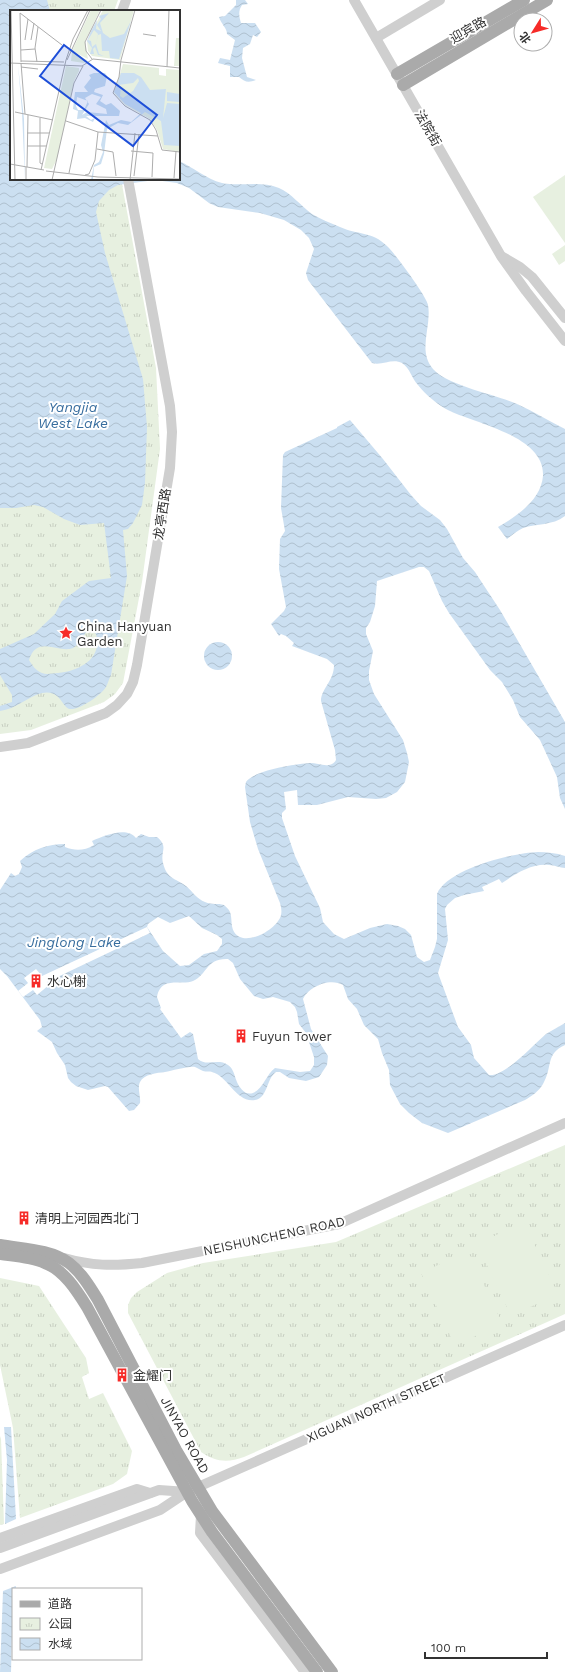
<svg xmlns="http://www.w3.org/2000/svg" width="565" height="1672" viewBox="0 0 565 1672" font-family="'Work Sans','Noto Sans SC',sans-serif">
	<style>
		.park { fill: url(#park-tufts) }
		.pitch { fill: #e7f0e0 }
		.water { fill: url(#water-waves); fill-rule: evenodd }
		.pier { fill: #fff }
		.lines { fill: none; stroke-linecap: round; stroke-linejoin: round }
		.minor { stroke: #cfcfcf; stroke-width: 10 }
		.major { stroke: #aaa; stroke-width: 12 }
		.labels { text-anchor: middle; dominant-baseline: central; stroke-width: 4; stroke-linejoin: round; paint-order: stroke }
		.street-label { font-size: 13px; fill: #323232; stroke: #fff }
		.poi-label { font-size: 13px; fill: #323232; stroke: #fff; text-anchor: start }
		.water-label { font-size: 14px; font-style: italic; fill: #376d9e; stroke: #fff }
		.inset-road { fill: none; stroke: #adadad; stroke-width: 1 }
		.view { fill: #1d4ed8; fill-opacity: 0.15; stroke: #1d4ed8; stroke-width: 2 }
		.inset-edge { fill: none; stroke: #323232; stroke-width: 2 }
	</style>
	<defs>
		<pattern id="park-tufts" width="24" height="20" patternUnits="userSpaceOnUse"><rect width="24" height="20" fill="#e7f0e0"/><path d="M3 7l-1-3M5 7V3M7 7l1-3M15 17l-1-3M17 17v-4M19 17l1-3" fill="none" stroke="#c7cec1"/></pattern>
		<pattern id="water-waves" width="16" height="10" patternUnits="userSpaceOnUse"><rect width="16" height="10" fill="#cbdff1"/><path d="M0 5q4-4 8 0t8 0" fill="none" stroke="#afc0cf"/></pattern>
	</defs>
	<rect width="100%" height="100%" fill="#fff"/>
	<g class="park">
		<polygon points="0,0 118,0 114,11 11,11 11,179 121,179 156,368 160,449 142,582 123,683 115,694 104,702 31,730 0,734"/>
		<path d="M565,1145V1314L244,1457C228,1463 215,1462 201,1452L128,1313V1305L131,1298L137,1292L167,1273L203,1263L336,1242Z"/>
		<polygon points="0,1278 39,1286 86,1358 89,1373 82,1377 89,1399 103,1393 132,1451 127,1474 113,1484 20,1518 13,1428 0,1365"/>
		<polygon points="0,1436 1,1439 4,1524 0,1525"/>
	</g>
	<g class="pitch">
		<polygon points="565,175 565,243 533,197"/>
		<polygon points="565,245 565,261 559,265 552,254"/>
		<polygon points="524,1222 558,1294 511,1316 477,1244"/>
		<polygon points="468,1251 502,1323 455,1346 421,1273"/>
	</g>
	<g class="water">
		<path d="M0,0H47L50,11H11V179H179V161C193,167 206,179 222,183C241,187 260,180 279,188C291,193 301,206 312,214C320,219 331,223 340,227C357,235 372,231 387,246C394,252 427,297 428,305C432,327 417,350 433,369C448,386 495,394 517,404C533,411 549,421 565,429V516C552,526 537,523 523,528C517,531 512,535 507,539L498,527C517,516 541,500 543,476C545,435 474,424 446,409C436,403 426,395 418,385C412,379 410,368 402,363C392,358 382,366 372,363L308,280L306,273L314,249L309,238L301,230L284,220L260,213L218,207L209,203L189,188L177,183L155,180L118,185L109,190L99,201L96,212L105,253L143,379L147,427L145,483L142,505L133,523L128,529L123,530L127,576L111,675C109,679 108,683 106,687C101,695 80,710 70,709C62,708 61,689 42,693C27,697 16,709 0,711V706L12,702V695L0,675V649L34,634L55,614L62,601L89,581L111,578L104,523L80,525L64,519L43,507L34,505L16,508H0ZM91,630L96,634C103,659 79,671 58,673C53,673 47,675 42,673C36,671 32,665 29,660C37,634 59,654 73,648C79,645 83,636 87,631Z"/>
		<path d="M236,0H245L248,4L242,5C238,11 239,16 241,23H255L261,32L257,37L253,35L250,44L243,48L242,58L247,77L256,80C248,83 245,82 239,77H230V66L218,63L220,58L230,60L235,40L227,34C227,28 221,24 219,17L225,16L236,5Z"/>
		<path d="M350,420L383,459L411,495L421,506L440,520L447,529L463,558L475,572L500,610L565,722V809L560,798L557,777L540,740L520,717L513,700L502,682L490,670L449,613L442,601L429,571L424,567H419L377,581L375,606L370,622L366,628V634L373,651L369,671V680L374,694L403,740L407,753L409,762L405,782L397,792L386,798L376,799L348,797L317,805H298L297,790L284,792L286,809L282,813V818L295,856L320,908L323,922L334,934L344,939L370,928L387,924L398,926L405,929L411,935L417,957L424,962L430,960L435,947L437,939V894C447,869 512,853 538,852C547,852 556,853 565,856V868C560,868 555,865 549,865C532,863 515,874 502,883L499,879L482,887L484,891L464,895L455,898L447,905L445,909L448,940L438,973L458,1027L471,1045L474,1058L489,1075C505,1077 533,1045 546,1034C552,1030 559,1027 565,1023V1045C545,1054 553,1067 543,1084C539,1091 532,1096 525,1100L448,1133L422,1123L409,1113L400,1104L390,1085L389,1070L382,1053L378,1039L364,1025L357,1009L348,999L343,985C330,977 308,987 303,999L311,1029L328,1056L327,1065L319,1077L306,1081L289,1078L280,1072H276C266,1079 268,1098 255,1100C236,1103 228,1076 212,1072C210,1071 206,1072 203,1071C200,1070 198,1068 195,1067C188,1066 172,1071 165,1072C157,1073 144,1074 140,1082C137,1088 141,1097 140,1103L134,1110L129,1111L108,1087L105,1086L88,1090L76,1086L71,1082L68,1078L65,1065L57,1053L52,1042L37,1031L42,1027L40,1020L7,976L0,969V890L11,873L15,876L19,874L22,867L20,861C33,849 48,844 65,844V847C75,851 84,851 94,845L92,841C104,836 126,826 136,838L141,834L149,837H157C169,847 160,851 163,863C167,879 175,878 186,886C193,892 197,899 205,902C212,905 218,903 224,905C226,907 229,909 230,912C233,920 229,932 240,937C252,943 278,928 281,915C282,911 281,907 280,903L258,849L250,822L245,787L246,782C254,770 296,764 310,763C316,763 323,766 329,765C333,764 334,763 336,760L335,750L321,701C321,689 334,681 334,665L327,659L292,646L294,643L286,636L281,634L279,636L271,624L284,611L286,607L279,569L280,539L285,531L281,508L283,455L285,452L337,428V427ZM189,916L202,928L217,935L222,939V944L217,951L204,954L189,965L180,966L163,951L147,927L148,924L158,917L170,923ZM228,959L233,963L240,979L254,996L263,999L273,997L290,1002L295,1007L297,1012L299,1024L306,1033L314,1057V1065L310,1071L300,1072L275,1068C265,1075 261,1097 246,1093C233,1084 237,1071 228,1065C218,1058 206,1067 198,1059L193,1034L190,1032L181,1038L160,1009L161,1008L157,997C161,975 182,986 193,981C208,974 206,958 228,959Z"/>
		<circle cx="218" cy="656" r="14"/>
		<polygon points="4,1427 11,1427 16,1519 5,1524 7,1460"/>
		<polygon points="16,1586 16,1589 13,1589 11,1672 0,1672 3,1591"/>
	</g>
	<polygon class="pier" points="147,927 150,933 47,982 49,985 37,995 33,990 23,997 18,991 28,983 24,978 36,969 42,976"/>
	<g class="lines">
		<g class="minor">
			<polyline points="354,0 501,256 526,291 565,341"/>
			<polyline points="122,11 126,0"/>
			<polyline points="376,38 440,0"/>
			<polyline points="503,257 520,267 532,277 565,318"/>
			<polyline points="0,747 28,743 106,713 117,705 127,694 133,682 137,665 170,468 172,432 170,406 128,179"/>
			<path d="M64,1258C92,1266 113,1266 142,1263L339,1224L565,1123"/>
			<polyline points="201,1515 200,1533 305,1672"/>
			<polyline points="0,1538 137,1489 150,1493"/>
			<polyline points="0,1548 159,1490 187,1492"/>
			<polyline points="0,1569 160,1510 187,1492 198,1487 565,1325"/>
		</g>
		<g class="major">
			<polyline points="397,74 524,0"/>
			<polyline points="403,85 547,0"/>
			<path d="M0,1245C22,1249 50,1249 69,1263C81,1272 90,1287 98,1300L176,1450L212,1511L332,1672"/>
			<path d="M0,1254C15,1256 32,1257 45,1263C64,1270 77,1291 87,1307L192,1501L212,1532L317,1672"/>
		</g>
	</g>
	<defs>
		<g id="sight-bare" transform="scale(1.08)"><path d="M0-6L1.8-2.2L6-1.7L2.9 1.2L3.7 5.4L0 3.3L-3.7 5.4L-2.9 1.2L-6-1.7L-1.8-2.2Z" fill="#f62b28" stroke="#fff" stroke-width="2.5" paint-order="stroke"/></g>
		<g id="building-bare" transform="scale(1.08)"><path d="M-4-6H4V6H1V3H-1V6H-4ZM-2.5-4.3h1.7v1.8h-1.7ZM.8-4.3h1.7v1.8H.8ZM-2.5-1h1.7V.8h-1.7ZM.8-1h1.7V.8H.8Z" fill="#f62b28" stroke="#fff" stroke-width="2.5" paint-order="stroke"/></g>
	</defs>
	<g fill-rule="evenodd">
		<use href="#sight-bare" x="66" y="633"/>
		<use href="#building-bare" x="36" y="981"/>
		<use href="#building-bare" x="241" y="1036"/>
		<use href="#building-bare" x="24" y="1218"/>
		<use href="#building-bare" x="122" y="1375"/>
	</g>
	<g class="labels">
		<g class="street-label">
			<text transform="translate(468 30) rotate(-30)">迎宾路</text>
			<text transform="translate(428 128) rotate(60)">法院街</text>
			<text transform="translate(162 514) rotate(-81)">龙亭西路</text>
			<text transform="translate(274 1236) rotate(-12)">NEISHUNCHENG ROAD</text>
			<text transform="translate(376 1408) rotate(-24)">XIGUAN NORTH STREET</text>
			<text transform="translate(185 1435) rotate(61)">JINYAO ROAD</text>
		</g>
		<g class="poi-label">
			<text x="77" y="626">China Hanyuan<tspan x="77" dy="15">Garden</tspan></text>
			<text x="47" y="981">水心榭</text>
			<text x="252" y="1036">Fuyun Tower</text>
			<text x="35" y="1218">清明上河园西北门</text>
			<text x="133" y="1375">金耀门</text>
		</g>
		<g class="water-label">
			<text x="73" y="407">Yangjia<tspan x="73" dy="16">West Lake</tspan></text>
			<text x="74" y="942">Jinglong Lake</text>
		</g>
	</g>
	<g transform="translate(10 10)">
		<rect width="170" height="170" fill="#fff"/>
		<path d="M81,0H90L75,31L78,49L62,41ZM93,0H124L110,50L82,46L78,41L77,31ZM62,42L75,49L77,50L74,53L61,51ZM113,54L149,58V65L156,66V59L170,60V142L153,139L147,120L140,109L115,95L104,83ZM56,56L69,58V61L64,71L47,149L42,159L34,158Z" fill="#e7f0e0"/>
		<path d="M166,28H170V56H164Z" fill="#e7f0e0"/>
		<path d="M99,3L90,13L93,23L100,28L114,24L121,11L109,49L100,48L99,41H92L91,24L88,25L86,34L89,44L94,46L88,45L85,37L83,39L84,44H80L82,38L77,31L81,21L87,10L86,19L91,21L87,15L91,9L89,6ZM84,20L88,24L86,34L82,37L81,31L78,30ZM8,55L14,109L15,170L12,102ZM84,63H95L97,66L95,76L85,79L84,82L93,85L90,91L96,95L101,93L110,101L109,106H76L81,110L85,108L83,112L75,108L67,109L68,101L63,99L65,82H78L74,77L81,68L79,65ZM82,84L91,87L86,94L96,99L97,104L77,102L72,105L79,94L75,88ZM67,87L78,91L74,100H68L66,96ZM111,63H124L131,67L140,80L156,79L153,108L157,93L170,94V136L154,135L151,111L135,102L118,115L108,113L97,119L94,144L91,154L84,157L83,169L81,170L84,155L89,152L93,142L91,135L96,110L99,115L111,110L121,112L131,103L115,94L104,82ZM128,68L129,71L123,81L113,88L110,86L111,77L108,75L123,73ZM157,82L170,84V92L157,91Z" fill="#cbdff1" fill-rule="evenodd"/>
		<path class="inset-road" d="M1,0L5,170M125,0L111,50L109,67L103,83L115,96L140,110L146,120L152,140L170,142M133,24L146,26M15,30L18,9M21,30L24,13M11,40L25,39M82,49L76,41L75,32L91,0M57,50L80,0M11,51L54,52M11,52L10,3L52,35M27,52L25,38L28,17M0,53L72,56L83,49L170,58M11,53L15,104M11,57L28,59M157,57L159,0M5,102L43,110M30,108V153L32,154M56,111L88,122L148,126M17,123H39M17,136H36M87,139L103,142L106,166M121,141L143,143L142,167M0,154L34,160M17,157L18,105M31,160L56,50L63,29L78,0M36,161L88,167L170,169M59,163L65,134M75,165L79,164L85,150L88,122M124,166L129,124M164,168L166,141M16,170V157M42,170L64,73L73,56M120,170L125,123"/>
		<path class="view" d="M54,35L147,105L123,136L30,66Z"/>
		<rect width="170" height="170" class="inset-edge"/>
	</g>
	<rect x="12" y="1588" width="130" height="72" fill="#ffffff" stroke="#adadad"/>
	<rect x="20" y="1601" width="20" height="6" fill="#aaaaaa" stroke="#adadad"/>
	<text x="48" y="1608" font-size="12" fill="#323232">道路</text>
	<rect x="20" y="1618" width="20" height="12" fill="url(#park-tufts)" stroke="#adadad"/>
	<text x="48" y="1628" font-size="12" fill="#323232">公园</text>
	<rect x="20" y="1638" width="20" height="12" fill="url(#water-waves)" stroke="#adadad"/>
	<text x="48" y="1648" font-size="12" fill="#323232">水域</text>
	<g transform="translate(533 32) rotate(233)"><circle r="19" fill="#ffffff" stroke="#adadad"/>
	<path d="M0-3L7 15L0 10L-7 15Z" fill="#f62b28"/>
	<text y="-6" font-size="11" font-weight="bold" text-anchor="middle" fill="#323232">北</text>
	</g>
	<path d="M425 1652v6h122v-6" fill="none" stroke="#323232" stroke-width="2"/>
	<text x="431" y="1652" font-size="12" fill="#323232" stroke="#ffffff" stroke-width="3" paint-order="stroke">100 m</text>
</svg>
